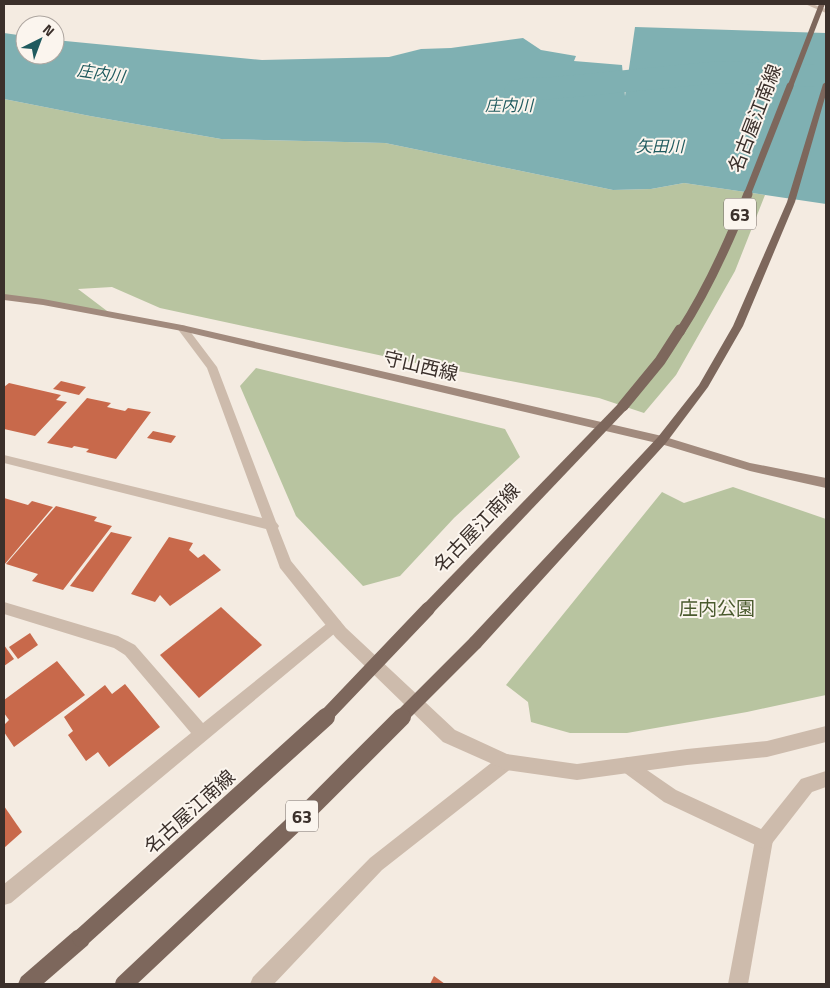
<svg xmlns="http://www.w3.org/2000/svg" width="830" height="988" viewBox="0 0 830 988" font-family="'Titillium Web','Noto Sans JP',sans-serif">
	<style>
		.green { fill: #b8c4a0 }
		.water { fill: #7fb0b2 }
		.lines { fill: none; stroke-linecap: round; stroke-linejoin: round }
		.river { fill: #7fb0b2; fill-rule: evenodd }
		.building { fill: #c8694b }
		.service { fill: #cdbbac; fill-rule: evenodd }
		.minor { fill: #cdbbac; fill-rule: evenodd }
		.tertiary { fill: #cdbbac; fill-rule: evenodd }
		.secondary { fill: #a18a7d; fill-rule: evenodd }
		.primary { fill: #7d675c; fill-rule: evenodd }
		.primary-bridge-far5 { stroke: #7d675c; stroke-width: 5.5 }
		.primary-bridge-far4 { stroke: #7d675c; stroke-width: 7 }
		.primary-bridge-far3 { stroke: #7d675c; stroke-width: 9 }
		.primary-bridge-far2 { stroke: #7d675c; stroke-width: 11 }
		.primary-bridge-far1 { stroke: #7d675c; stroke-width: 14 }
		.primary-bridge { stroke: #7d675c; stroke-width: 18 }
		.labels { text-anchor: middle; dominant-baseline: central; stroke-width: 4; stroke-linejoin: round; paint-order: stroke }
		.far-water-label { font-size: 16px; font-style: italic; fill: #1f5a5e; stroke: #fbf5ee }
		.shield { fill: #fbf5ee; stroke: #756b66; stroke-width: 1 }
		.shield-label { font-size: 18px; font-weight: bold; fill: #3b302b }
		.street-label { font-size: 19px; fill: #3b302b; stroke: #fbf5ee }
		.park-label { font-size: 19px; fill: #4a5a2e; stroke: #fbf5ee }
	</style>
	<rect width="100%" height="100%" fill="#f4ebe1"/>
	<g class="green">
		<polygon points="4,99 90,116 221,139 385,143 613,190 651,189 684,183 765,195 735,271 676,375 644,413 599,398 411,362 160,308 112,287 78,289 111,314 43,302 4,297"/>
		<polygon points="256,368 505,429 520,457 454,518 400,576 363,586 296,516 240,386"/>
		<polygon points="733,487 826,519 826,695 747,712 627,733 570,733 531,722 528,702 506,685 662,492 684,503"/>
	</g>
	<polygon class="water" points="635,27 826,33 826,204 684,183 651,189 613,190 385,143 221,139 90,116 4,99 4,33 25,36 25,55 55,55 55,40 262,60 389,57 421,49 451,48 523,38 541,50 576,56 574,61 622,65 625,96"/>
	<g class="lines">
		<polygon class="river" points="720,61 826,65 826,87 720,83 553,99 523,100 510,97 504,89 510,81 523,78 553,77"/>
	</g>
	<g class="building">
		<polygon points="61,381 86,387 79,395 53,389"/>
		<polygon points="9,383 61,395 56,400 67,402 35,436 4,429 4,387"/>
		<polygon points="87,398 111,403 107,407 125,411 128,408 151,412 116,459 86,452 89,449 74,446 72,448 47,443"/>
		<polygon points="153,431 176,436 171,443 147,438"/>
		<polygon points="4,498 28,505 32,501 53,507 4,565"/>
		<polygon points="56,506 97,517 94,521 112,526 63,590 32,581 38,574 6,564"/>
		<polygon points="111,532 132,537 93,592 70,586"/>
		<polygon points="169,537 193,543 189,550 198,558 204,554 221,570 170,606 160,595 155,602 131,594"/>
		<polygon points="221,607 262,645 199,698 160,655"/>
		<polygon points="30,633 38,645 18,659 9,647"/>
		<polygon points="4,645 14,659 4,666"/>
		<polygon points="57,661 85,695 14,747 4,732 4,725 9,720 4,713 4,700"/>
		<polygon points="125,684 160,727 109,767 98,752 86,761 68,735 73,731 64,717 105,685 112,694"/>
		<polygon points="4,806 22,832 4,848"/>
		<polygon points="434,976 445,984 430,984"/>
	</g>
	<g class="lines">
		<g class="service">
			<polygon points="805,4 812,4 826,9 826,13"/>
			<polygon points="764,831 770,834 773,840 748,984 728,984 755,840 758,834"/>
		</g>
		<g class="minor">
			<polygon points="4,602 118,636 135,645 203,723 330,621 335,619 340,621 342,625 340,629 11,903 4,905 4,884 191,733 125,655 114,648 4,614"/>
			<polygon points="506,754 512,756 514,762 512,768 382,870 274,984 250,984 253,977 370,858 500,756"/>
			<polygon points="628,757 676,790 761,829 801,779 826,771 826,787 812,792 770,846 764,849 664,802 622,771 620,765 622,759"/>
		</g>
		<polygon class="tertiary" points="182,325 186,326 217,367 276,522 279,526 278,528 291,561 346,628 455,730 507,754 577,764 687,749 767,741 826,726 826,742 767,757 687,765 577,780 506,770 443,742 336,638 280,568 266,529 4,463 4,455 262,518 207,368 177,328"/>
		<polygon class="secondary" points="4,294 43,299 182,325 662,436 750,463 826,478 826,488 750,471 661,444 182,331 43,305 4,300"/>
		<g class="primary">
			<polygon points="826,82 826,94 795,202 743,326 708,387 666,443 480,648 475,650 470,648 468,643 470,638 658,437 699,385 733,326 787,202 823,84"/>
			<polygon points="623,402 627,403 629,406 627,409 433,613 428,615 423,613 421,609 423,605 619,403"/>
			<polygon points="81,928 88,931 91,938 88,945 43,984 18,984 21,977 74,931"/>
		</g>
		<polyline class="primary-bridge-far5" points="790,87 822,4"/>
		<polyline class="primary-bridge-far4" points="747,195 790,86"/>
		<path class="primary-bridge-far3" d="M680,332C708,289 729,242 748,194"/>
		<polyline class="primary-bridge-far2" points="623,406 660,361 680,330"/>
		<g class="primary-bridge-far1">
			<polyline points="324,718 428,609"/>
			<polyline points="400,718 475,643"/>
		</g>
		<g class="primary-bridge">
			<polyline points="81,938 326,717"/>
			<polyline points="124,984 311,808 402,717"/>
		</g>
	</g>
	<g class="labels">
		<g class="far-water-label">
			<text transform="translate(101 73) rotate(8)">庄内川</text>
			<text x="509" y="105">庄内川</text>
			<text x="660" y="146">矢田川</text>
		</g>
		<g class="shield">
			<rect x="724" y="198.5" width="32" height="31" rx="4"/>
			<rect x="286" y="800.5" width="32" height="31" rx="4"/>
		</g>
		<g class="shield-label">
			<text x="740" y="214">63</text>
			<text x="302" y="816">63</text>
		</g>
		<g class="street-label">
			<text transform="translate(754 118) rotate(-69)">名古屋江南線</text>
			<text transform="translate(421 365) rotate(13)">守山西線</text>
			<text transform="translate(476 527) rotate(-46)">名古屋江南線</text>
			<text transform="translate(189 811) rotate(-42)">名古屋江南線</text>
		</g>
		<g class="park-label">
			<text x="717" y="607">庄内公園</text>
		</g>
	</g>
	<rect width="830" height="988" fill="none" stroke="#3b302b" stroke-width="10"/>
	<g transform="translate(40 40) rotate(42)"><circle r="24" fill="#fbf5ee" stroke="#aea6a0"/>
	<path d="M0-4L9 19L0 12L-9 19Z" fill="#1f5a5e"/>
	<text y="-8" font-size="14" font-weight="bold" text-anchor="middle" fill="#3b302b">N</text>
	</g>
</svg>
